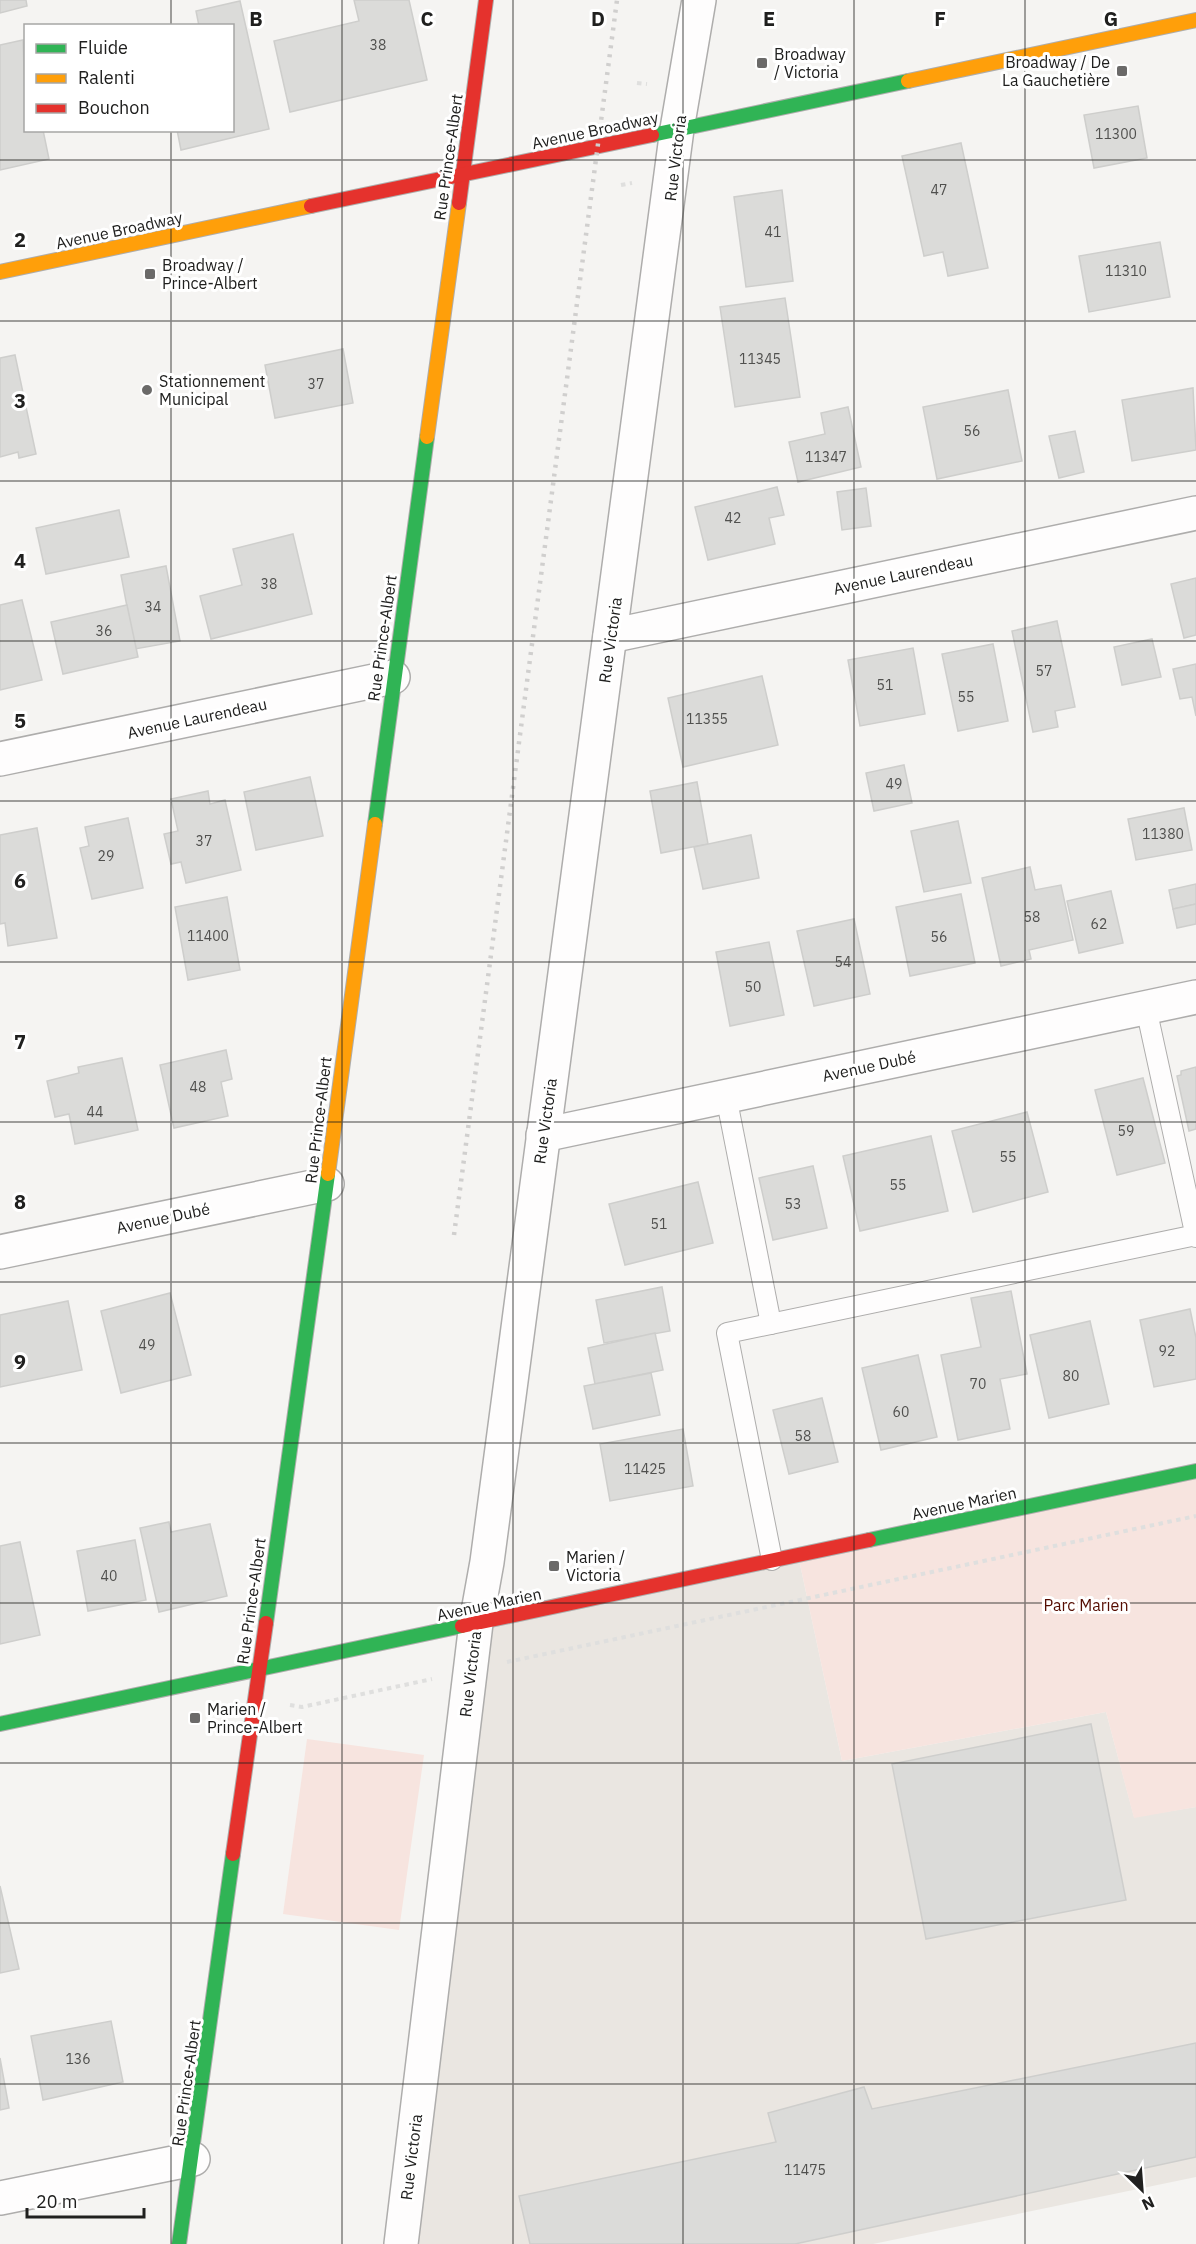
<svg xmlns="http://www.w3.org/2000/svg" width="1196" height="2244" viewBox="0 0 1196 2244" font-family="'IBM Plex Sans',sans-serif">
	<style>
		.built { fill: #eae6e1 }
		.green { fill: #f7e4df }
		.building { fill: #dbdbd9; stroke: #cececc; stroke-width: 1.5 }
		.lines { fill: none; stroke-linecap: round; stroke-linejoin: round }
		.lane-casing { stroke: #aeadac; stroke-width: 22 }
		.street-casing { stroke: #aeadac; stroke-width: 36 }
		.fast-casing { stroke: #aeadac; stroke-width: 16 }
		.slow-casing { stroke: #aeadac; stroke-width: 16 }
		.jam-casing { stroke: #aeadac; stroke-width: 16 }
		.path { stroke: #dfdfde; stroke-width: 4; stroke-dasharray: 4.5 4.5; stroke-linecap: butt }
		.lane { stroke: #fefdfd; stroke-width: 20 }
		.street { stroke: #fefdfd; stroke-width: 33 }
		.fast { stroke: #30b455; stroke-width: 14 }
		.slow { stroke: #ff9f0a; stroke-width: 14 }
		.jam { stroke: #e5322d; stroke-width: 14 }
		.rail { stroke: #d0cfce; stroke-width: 4.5; stroke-dasharray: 3 6; stroke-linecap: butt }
		.grid { fill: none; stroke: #20201f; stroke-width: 1.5; stroke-opacity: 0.55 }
		.poi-dot { fill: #6b6a69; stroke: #fff; stroke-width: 2 }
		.labels { text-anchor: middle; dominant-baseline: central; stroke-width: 6; stroke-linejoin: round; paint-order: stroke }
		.number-label { font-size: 14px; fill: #50504e }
		.poi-label { font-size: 16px; fill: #20201f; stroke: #fff; text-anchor: start }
		.street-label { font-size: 16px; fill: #20201f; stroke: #fff }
		.park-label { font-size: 16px; fill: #550d02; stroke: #fff }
		.grid-label { font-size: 20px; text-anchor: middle; font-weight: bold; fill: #20201f; stroke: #fff; stroke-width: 6; stroke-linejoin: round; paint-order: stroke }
	</style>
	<rect width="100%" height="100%" fill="#f5f4f2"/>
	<polygon class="built" points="798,1555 842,1761 1106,1712 1134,1817 1196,1807 1196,2177 873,2244 401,2244 476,1623"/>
	<g class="green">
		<polygon points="1196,1471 1196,1807 1134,1818 1106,1712 842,1761 798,1555"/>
		<polygon points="307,1739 424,1755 399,1930 283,1914"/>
	</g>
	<g class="building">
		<polygon points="0,0 26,0 27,6 0,13"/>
		<polygon points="354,0 409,0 427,80 290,112 274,41 359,21"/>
		<polygon points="240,1 269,129 181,150 177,130 232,130 232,26 199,26 196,11"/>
		<polygon points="23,40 26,130 43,130 49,159 0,170 0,45"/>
		<polygon points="1138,106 1147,158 1094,168 1084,115"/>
		<polygon points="961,143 988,268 948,276 943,252 924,256 902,156"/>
		<polygon points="782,190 793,281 746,287 734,197"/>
		<polygon points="1160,242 1170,297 1089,312 1079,256"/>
		<polygon points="785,298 800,397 735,407 720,307"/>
		<polygon points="343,349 353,403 275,418 265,365"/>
		<polygon points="15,355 36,454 19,458 18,452 0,457 0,358"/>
		<polygon points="1193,388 1196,450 1132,461 1122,400"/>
		<polygon points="1008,390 1022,461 937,479 923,407"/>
		<polygon points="848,407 861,467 798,482 789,442 825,434 821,413"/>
		<polygon points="1075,431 1084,472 1059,478 1049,436"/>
		<polygon points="777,487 784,515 769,518 775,544 708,560 695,507"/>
		<polygon points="866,488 871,526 842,530 837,492"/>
		<polygon points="119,510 129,557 46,574 36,528"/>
		<polygon points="293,534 312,614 211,639 200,596 242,585 233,549"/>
		<polygon points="166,566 180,641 135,649 121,575"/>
		<polygon points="1196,578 1196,635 1184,638 1171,584"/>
		<polygon points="22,600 42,680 0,690 0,605"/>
		<polygon points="127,605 138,657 63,674 51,622"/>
		<polygon points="1057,621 1075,707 1055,711 1058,727 1033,732 1012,631"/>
		<polygon points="1152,639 1161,677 1122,685 1114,647"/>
		<polygon points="993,644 1008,721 958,731 942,654"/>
		<polygon points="913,648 925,714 860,726 848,660"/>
		<polygon points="1196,664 1196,716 1192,697 1180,699 1173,669"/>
		<polygon points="762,676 778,745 683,767 668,698"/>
		<polygon points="904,765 912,803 874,811 866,773"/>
		<polygon points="310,777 323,836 256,850 244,792"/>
		<polygon points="697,782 708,844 661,853 650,791"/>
		<polygon points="208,791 210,804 225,800 241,870 186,883 181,862 171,864 164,834 178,831 171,799"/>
		<polygon points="1184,808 1192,850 1136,860 1128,819"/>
		<polygon points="128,818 143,888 92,899 80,848 89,846 85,827"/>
		<polygon points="958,821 971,883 924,892 911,831"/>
		<polygon points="37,828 57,938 8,946 5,923 0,924 0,835"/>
		<polygon points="751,835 759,878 703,889 694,847"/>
		<polygon points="1030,867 1035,890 1061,885 1073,940 1029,950 1031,959 1001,966 982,878"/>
		<polygon points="1196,884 1196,904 1173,909 1169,890"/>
		<polygon points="1111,891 1123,943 1079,953 1067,901"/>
		<polygon points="961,894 975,963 910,976 896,907"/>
		<polygon points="227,897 240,970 188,980 175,907"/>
		<polygon points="1196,904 1196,924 1177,928 1173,909"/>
		<polygon points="854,919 870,994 814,1006 797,931"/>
		<polygon points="769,942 784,1015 730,1026 716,952"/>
		<polygon points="226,1050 232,1079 221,1082 228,1116 174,1128 160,1065"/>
		<polygon points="122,1058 138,1130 75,1144 69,1114 55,1117 47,1081 79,1073 78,1067"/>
		<polygon points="1196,1067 1196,1129 1189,1131 1177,1076 1181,1075 1181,1071"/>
		<polygon points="1143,1078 1165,1163 1117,1175 1095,1090"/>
		<polygon points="1027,1112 1048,1192 973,1212 952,1131"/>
		<polygon points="931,1136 948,1211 860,1231 843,1156"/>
		<polygon points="813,1166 827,1228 773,1240 759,1178"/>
		<polygon points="698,1182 713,1243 625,1265 609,1204"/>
		<polygon points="662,1287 670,1331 604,1343 596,1300"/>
		<polygon points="1011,1291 1027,1374 1000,1379 1010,1429 958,1440 941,1355 981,1347 971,1298"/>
		<polygon points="170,1293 191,1375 121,1393 101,1311"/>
		<polygon points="68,1301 82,1370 0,1387 0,1315"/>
		<polygon points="1190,1309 1196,1338 1196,1379 1154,1387 1140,1320"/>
		<polygon points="1090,1321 1109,1404 1049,1418 1030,1335"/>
		<polygon points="655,1333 663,1370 595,1384 588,1348"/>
		<polygon points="918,1355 937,1437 881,1450 862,1368"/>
		<polygon points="651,1373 660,1415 593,1429 584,1386"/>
		<polygon points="822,1398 838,1462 789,1474 773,1410"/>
		<polygon points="683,1429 693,1486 610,1501 600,1444"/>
		<polygon points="169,1522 171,1532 210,1524 227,1596 159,1612 140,1528"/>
		<polygon points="135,1540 146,1600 88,1611 77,1551"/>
		<polygon points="20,1542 40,1635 0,1644 0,1546"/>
		<polygon points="1091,1724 1126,1900 926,1939 892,1764"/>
		<polygon points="0,1886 19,1969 0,1973"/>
		<polygon points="111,2021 123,2082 43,2100 31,2036"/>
		<polygon points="1196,2043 1196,2157 795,2244 530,2244 519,2196 776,2142 768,2113 864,2087 872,2109"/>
		<polygon points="0,2058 9,2108 0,2110"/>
	</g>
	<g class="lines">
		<g class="lane-casing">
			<g id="lane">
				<polyline points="1146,1008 1196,1237"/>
				<polyline points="726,1096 771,1324"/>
				<polyline points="772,1560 727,1333 1196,1235"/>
			</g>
		</g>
		<g class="street-casing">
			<g id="street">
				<polyline points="610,636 1196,513"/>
				<polyline points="0,759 393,677"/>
				<polyline points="543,1135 1196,997"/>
				<polyline points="0,1252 327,1184"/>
				<polyline points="0,2198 193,2159"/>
				<polyline points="401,2244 476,1623 487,1562 677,129 699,0"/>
			</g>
		</g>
		<g class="fast-casing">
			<g id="fast">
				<polyline points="652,135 908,81"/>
				<polyline points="375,824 427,437"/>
				<polyline points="869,1540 1196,1471"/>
				<polyline points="266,1623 328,1174"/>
				<polyline points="0,1724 462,1626"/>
				<polyline points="179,2244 233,1854"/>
			</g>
		</g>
		<g class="slow-casing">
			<g id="slow">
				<polyline points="908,81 1196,20"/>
				<polyline points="0,272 311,206"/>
				<polyline points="427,437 459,203"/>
				<polyline points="328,1174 375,824"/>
			</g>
		</g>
		<g class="jam-casing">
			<g id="jam">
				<polyline points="459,203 486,0"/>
				<polyline points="311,206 652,135"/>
				<polyline points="462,1626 869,1540"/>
				<polyline points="233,1854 266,1623"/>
			</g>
		</g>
		<g class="path">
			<polyline points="637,83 647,84"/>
			<polyline points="621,185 632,183"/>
			<polyline points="507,1662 1196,1516"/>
			<polyline points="290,1705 302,1707 432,1679"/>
		</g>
		<use href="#lane" class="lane"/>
		<use href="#street" class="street"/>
		<use href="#fast" class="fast"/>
		<use href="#slow" class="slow"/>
		<use href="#jam" class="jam"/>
		<polyline class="rail" points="454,1235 617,0"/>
	</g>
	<path class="grid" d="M171,0V26M342,0V2244M513,0V2244M683,0V2244M854,0V2244M1025,0V2244M171,130V2244M0,160H1196M0,321H1196M0,481H1196M0,641H1196M0,801H1196M0,962H1196M0,1122H1196M0,1282H1196M0,1443H1196M0,1603H1196M0,1763H1196M0,1923H1196M0,2084H1196"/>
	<g class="poi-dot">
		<rect x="756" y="57" width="12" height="12" rx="3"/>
		<rect x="1116" y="65" width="12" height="12" rx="3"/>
		<rect x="144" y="268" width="12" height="12" rx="3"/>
		<circle cx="147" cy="390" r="6"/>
		<rect x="548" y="1560" width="12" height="12" rx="3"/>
		<rect x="189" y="1712" width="12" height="12" rx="3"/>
	</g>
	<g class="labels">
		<g class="number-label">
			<text x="378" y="45">38</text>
			<text x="1116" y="134">11300</text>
			<text x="939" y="190">47</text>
			<text x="773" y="232">41</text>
			<text x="1126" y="271">11310</text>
			<text x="760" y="359">11345</text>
			<text x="316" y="384">37</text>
			<text x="972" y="431">56</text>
			<text x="826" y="457">11347</text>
			<text x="733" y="518">42</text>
			<text x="269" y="584">38</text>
			<text x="153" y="607">34</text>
			<text x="104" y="631">36</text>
			<text x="1044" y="671">57</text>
			<text x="885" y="685">51</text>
			<text x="966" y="697">55</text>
			<text x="707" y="719">11355</text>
			<text x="894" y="784">49</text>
			<text x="1163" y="834">11380</text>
			<text x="204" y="841">37</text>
			<text x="106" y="856">29</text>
			<text x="1032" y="917">58</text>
			<text x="1099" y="924">62</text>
			<text x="208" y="936">11400</text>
			<text x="939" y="937">56</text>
			<text x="843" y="962">54</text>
			<text x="753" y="987">50</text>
			<text x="198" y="1087">48</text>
			<text x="95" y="1112">44</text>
			<text x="1126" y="1131">59</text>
			<text x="1008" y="1157">55</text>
			<text x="898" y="1185">55</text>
			<text x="793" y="1204">53</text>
			<text x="659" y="1224">51</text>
			<text x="147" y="1345">49</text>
			<text x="1167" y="1351">92</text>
			<text x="1071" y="1376">80</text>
			<text x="978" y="1384">70</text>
			<text x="901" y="1412">60</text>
			<text x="803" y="1436">58</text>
			<text x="645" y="1469">11425</text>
			<text x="109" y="1576">40</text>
			<text x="78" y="2059">136</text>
			<text x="805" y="2170">11475</text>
		</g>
		<g class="poi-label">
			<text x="774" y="54">Broadway<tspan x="774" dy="18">/ Victoria</tspan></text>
			<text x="1110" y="62" text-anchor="end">Broadway / De<tspan x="1110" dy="18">La Gauchetière</tspan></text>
			<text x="162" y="265">Broadway /<tspan x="162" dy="18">Prince-Albert</tspan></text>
			<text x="159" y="381">Stationnement<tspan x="159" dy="18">Municipal</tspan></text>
			<text x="566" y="1557">Marien /<tspan x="566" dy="18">Victoria</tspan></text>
			<text x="207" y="1709">Marien /<tspan x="207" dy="18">Prince-Albert</tspan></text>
		</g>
		<g class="street-label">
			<text transform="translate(595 130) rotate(-12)">Avenue Broadway</text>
			<text transform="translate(448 157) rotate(-82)">Rue Prince-Albert</text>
			<text transform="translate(675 158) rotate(-83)">Rue Victoria</text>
			<text transform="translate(119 230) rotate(-12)">Avenue Broadway</text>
			<text transform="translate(903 574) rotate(-12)">Avenue Laurendeau</text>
			<text transform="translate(382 638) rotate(-82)">Rue Prince-Albert</text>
			<text transform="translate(610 640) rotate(-82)">Rue Victoria</text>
			<text transform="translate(197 718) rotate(-12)">Avenue Laurendeau</text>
			<text transform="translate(869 1066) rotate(-12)">Avenue Dubé</text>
			<text transform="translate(318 1120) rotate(-83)">Rue Prince-Albert</text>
			<text transform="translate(545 1121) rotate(-82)">Rue Victoria</text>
			<text transform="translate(163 1218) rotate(-12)">Avenue Dubé</text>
			<text transform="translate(964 1503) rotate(-12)">Avenue Marien</text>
			<text transform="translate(251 1601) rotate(-82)">Rue Prince-Albert</text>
			<text transform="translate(489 1604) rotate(-12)">Avenue Marien</text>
			<text transform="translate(470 1674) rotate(-83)">Rue Victoria</text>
			<text transform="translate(186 2083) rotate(-82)">Rue Prince-Albert</text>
			<text transform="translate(411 2157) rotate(-83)">Rue Victoria</text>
		</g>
		<g class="park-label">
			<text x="1086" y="1605">Parc Marien</text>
		</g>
	</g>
	<g class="grid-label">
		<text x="256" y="26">B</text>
		<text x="427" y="26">C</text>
		<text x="598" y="26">D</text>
		<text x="769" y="26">E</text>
		<text x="940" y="26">F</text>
		<text x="1111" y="26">G</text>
		<text x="20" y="247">2</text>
		<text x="20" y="408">3</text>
		<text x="20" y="568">4</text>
		<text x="20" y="728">5</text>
		<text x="20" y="888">6</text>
		<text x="20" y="1049">7</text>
		<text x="20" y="1209">8</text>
		<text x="20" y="1369">9</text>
	</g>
	<rect x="24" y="24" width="210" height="108" fill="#ffffff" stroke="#a6a6a5" stroke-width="1.5"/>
	<rect x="36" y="44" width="30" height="9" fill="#30b455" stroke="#a6a6a5" stroke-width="1.5"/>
	<text x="78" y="54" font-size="18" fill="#20201f">Fluide</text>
	<rect x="36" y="74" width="30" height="9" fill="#ff9f0a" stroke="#a6a6a5" stroke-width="1.5"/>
	<text x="78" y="84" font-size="18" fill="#20201f">Ralenti</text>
	<rect x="36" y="104" width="30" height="9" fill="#e5322d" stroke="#a6a6a5" stroke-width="1.5"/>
	<text x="78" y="114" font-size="18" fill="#20201f">Bouchon</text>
	<g transform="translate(1142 2190) rotate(155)" stroke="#ffffff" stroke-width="4.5" paint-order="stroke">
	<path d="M0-4.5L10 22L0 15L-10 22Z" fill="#20201f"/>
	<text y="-9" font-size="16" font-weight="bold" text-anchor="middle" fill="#20201f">N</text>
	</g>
	<path d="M27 2208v9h117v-9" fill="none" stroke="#20201f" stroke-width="3"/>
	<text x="36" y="2208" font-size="18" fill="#20201f" stroke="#ffffff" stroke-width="4.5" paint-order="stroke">20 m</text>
</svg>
